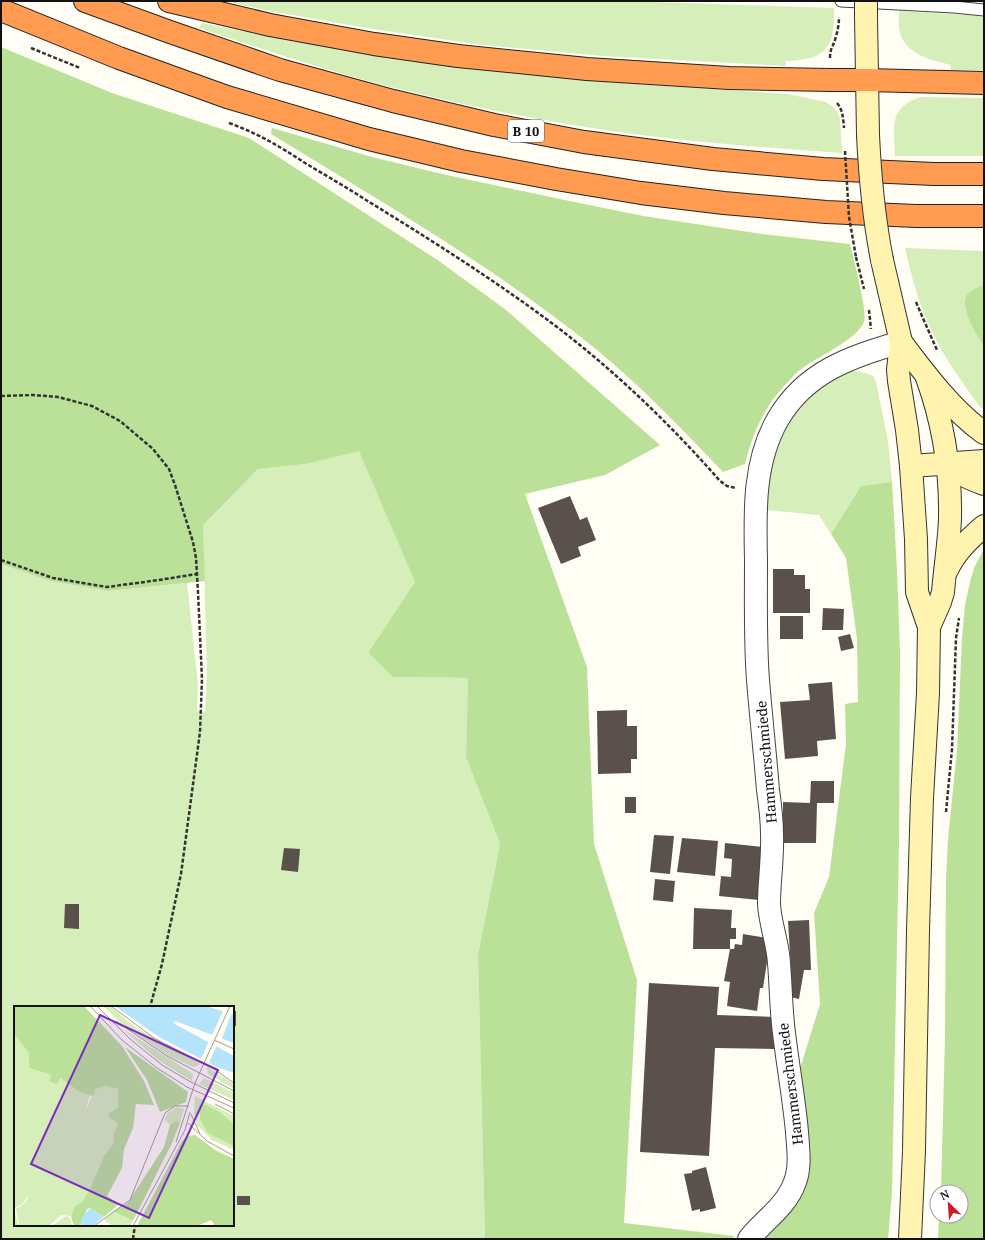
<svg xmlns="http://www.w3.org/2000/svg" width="985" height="1240" viewBox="0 0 985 1240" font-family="'Noto Serif',serif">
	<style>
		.green { fill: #d6eeb9; fill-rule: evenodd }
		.forest { fill: #bae197 }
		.building { fill: #5b514c }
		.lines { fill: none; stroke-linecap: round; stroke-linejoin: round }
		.lane-casing { stroke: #444; stroke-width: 13 }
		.street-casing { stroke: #444; stroke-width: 24 }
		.secondary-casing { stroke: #333; stroke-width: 24 }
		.highway-casing { stroke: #222; stroke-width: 24 }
		.path { stroke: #333; stroke-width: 2.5; stroke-dasharray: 4 2; stroke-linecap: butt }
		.lane { stroke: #fff; stroke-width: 11 }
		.street { stroke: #fff; stroke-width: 22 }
		.secondary { stroke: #fff4af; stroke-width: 22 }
		.highway { stroke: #ff9c52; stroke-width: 22 }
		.secondary-bridge-casing { stroke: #333; stroke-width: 24; stroke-linecap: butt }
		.path-bridge { stroke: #333; stroke-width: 2.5; stroke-dasharray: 4 2; stroke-linecap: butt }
		.secondary-bridge { stroke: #fff4af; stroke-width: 22 }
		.labels { text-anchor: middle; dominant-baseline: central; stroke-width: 4; stroke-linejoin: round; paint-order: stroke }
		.shield { fill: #fff; stroke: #585858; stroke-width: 1 }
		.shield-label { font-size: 13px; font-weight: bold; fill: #111 }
		.street-label { font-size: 14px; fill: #111; stroke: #fff }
		.inset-road { fill: none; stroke: #a09f99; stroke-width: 1 }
		.view { fill: #7b2cbf; fill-opacity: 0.15; stroke: #7b2cbf; stroke-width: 2 }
		.inset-edge { fill: none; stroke: #111; stroke-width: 2 }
	</style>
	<rect width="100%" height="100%" fill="#fffdf4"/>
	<g class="green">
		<path d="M224,1H625L834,8C835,48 826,60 786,61L785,66L603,56L482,45L373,29L269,11Z"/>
		<path d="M899,11L970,15L984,17V70H951V65C931,60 907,55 900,33C898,26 899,18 899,11Z"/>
		<path d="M202,23L286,40L371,55L489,71L605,82L787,94L826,102L833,107L838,113L840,119L842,153C758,147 675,141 592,128C521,117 449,102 379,84C318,68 259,48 199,28Z"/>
		<path d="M920,97L984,98V156H895C894,128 888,108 920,97Z"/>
		<path d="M905,248L984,251V409L980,407C963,383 945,359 932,332C920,307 911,276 905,248Z"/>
		<path d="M854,371L865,373L873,376L876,382L888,441L892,482L861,486L831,534L819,515L766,510C768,491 769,470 775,452C785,422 810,388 839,374C843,372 849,372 854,371Z"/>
		<path d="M359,450L415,582L368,653L393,677L468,678L466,757L500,844L478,954L485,1239H1V564L50,581L108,591L187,583L198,685L197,711L205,712L207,672L203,525L225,503L258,469L306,464ZM15,1007H233V1225H15Z"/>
	</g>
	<g class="forest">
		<polygon points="1,47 112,93 249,138 439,261 506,310 660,445 605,475 525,494 587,667 594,844 637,980 624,1223 734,1236 732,1239 485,1239 478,954 500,844 466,757 468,678 393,677 368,653 415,582 359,451 306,464 258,469 225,503 203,525 205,581 108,591 50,581 1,564"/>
		<path d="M272,128L372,157L442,174L560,199L643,216L762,234L850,244C853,258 868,312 864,322C857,339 820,356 804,367C797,371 792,378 786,384C763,409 754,430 745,464L723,472C683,430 642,387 597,350C496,268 382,202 271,134Z"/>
		<path d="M984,285V346C977,336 961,309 966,297C968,291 979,287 984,285Z"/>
		<polygon points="892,482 897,570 900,652 899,843 892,1192 888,1239 759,1239 786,1213 798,1075 820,1004 814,913 829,877 846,744 845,704 858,702 857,639 846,558 831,534 861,486"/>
		<polygon points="984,549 984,1239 938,1239 939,1216 961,1216 961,1192 941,1192 945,1036 946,880 948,839 957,750 962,638 965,605 970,582 974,568"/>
	</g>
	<g class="building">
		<polygon points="570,496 580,520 587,517 596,540 578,547 581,556 561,564 538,508"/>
		<polygon points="773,569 794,569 794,575 805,575 805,589 810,589 810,613 773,613"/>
		<polygon points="823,608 844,609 843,630 822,630"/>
		<rect x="780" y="616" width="23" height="23"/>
		<polygon points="850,634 854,648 841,651 838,637"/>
		<polygon points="832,682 836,739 817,741 818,756 785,759 780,702 810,700 808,684"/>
		<polygon points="627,710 627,726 637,726 637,759 631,759 631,773 598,774 597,711"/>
		<polygon points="811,781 834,781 834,803 817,803 816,843 783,843 783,802 810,803"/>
		<rect x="625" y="797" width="11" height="16"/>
		<polygon points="654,835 674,836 670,874 650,872"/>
		<polygon points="682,838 718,841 715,876 677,872"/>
		<polygon points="725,843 763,847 759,900 719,896 721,876 731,877 732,859 724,858"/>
		<polygon points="284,848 300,849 298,872 281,870"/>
		<polygon points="655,879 675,881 673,902 653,900"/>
		<polygon points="65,904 79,904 79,929 64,928"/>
		<polygon points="694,908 732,910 731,928 736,928 736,939 730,939 730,949 693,949"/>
		<polygon points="809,920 811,970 804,970 799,999 786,996 791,970 788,921"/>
		<polygon points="743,934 767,938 766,948 769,949 763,988 760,988 757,1011 727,1006 730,982 724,981 730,949 734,949 735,944 742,945"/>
		<polygon points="649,983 719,987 717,1015 775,1017 774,1049 715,1048 709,1156 640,1152"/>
		<rect x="233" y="1011" width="3" height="15"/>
		<polygon points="706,1167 716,1208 700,1212 700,1209 692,1211 684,1174 692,1173 692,1171"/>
		<rect x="237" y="1196" width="13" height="9"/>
	</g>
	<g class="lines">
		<g class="lane-casing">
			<polyline id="lane" points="841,1 954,7 984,10"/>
		</g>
		<g class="street-casing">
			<path id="street" d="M749,1239C765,1219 786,1207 795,1182C801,1166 798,1148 797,1132C794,1099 788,1066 784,1033C781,1010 781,987 779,963C778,943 770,924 769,904C769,881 773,858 772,834C772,820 770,804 768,790C765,753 761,717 758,680C755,640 756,600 756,560C755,513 753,462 778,419C806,371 851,357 901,342"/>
		</g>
		<g class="secondary-casing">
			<g id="secondary">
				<polyline points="866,16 868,135"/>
				<polyline points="882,260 901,342 898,370 899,381 907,430 911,466 916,539 917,592 929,627 928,693 922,798 918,930 914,1151 910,1239"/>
				<path d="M901,342C924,373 953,411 984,433"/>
				<path d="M926,375C943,421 951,469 950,519C949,543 945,568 943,592L940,602L929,627"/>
				<path d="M948,463C960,475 968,478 984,484"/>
				<polyline points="911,466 984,461"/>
				<path d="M947,570C955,552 969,539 984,526"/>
			</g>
		</g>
		<g class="highway-casing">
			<g id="highway">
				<polyline points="85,1 170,32 280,70 393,101 494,125 584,142 713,159 823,169 934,174 984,174"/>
				<polyline points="169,1 270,25 374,44 458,56 587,69 729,78 831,80 867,80 984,83"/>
				<polyline points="1,10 119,58 227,97 369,139 461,161 556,179 641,193 724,203 826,212 916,216 984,216"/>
			</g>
		</g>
		<g class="path">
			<polyline points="31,48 80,68"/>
			<path d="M830,58C830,47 834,46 836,36C838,30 839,23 839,17"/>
			<path d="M837,103C843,110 843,118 844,128"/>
			<path d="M229,123C257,133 281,147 305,163C325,175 346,187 366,200C431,240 496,281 557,327C616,372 671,425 720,481L727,486L736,488"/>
			<polyline points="856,257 864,289"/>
			<polyline points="916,302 922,316 937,350"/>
			<polyline points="869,310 871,329"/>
			<polyline points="1,396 33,395 58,397 92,406 120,421 153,449 169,469 175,485 193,542 196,558 198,592 202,679 200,732 181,874 162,964 150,1007"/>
			<polyline points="1,560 53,578 107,587 159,580 197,574"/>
			<polyline points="946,812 952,749 956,638 959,618"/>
			<polyline points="133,1239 135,1225"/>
		</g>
		<use href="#lane" class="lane"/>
		<use href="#street" class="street"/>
		<use href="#secondary" class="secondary"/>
		<use href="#highway" class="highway"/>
		<g class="secondary-bridge-casing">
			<g id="secondary-bridge">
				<polyline points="866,1 866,16"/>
				<path d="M868,135C870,177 874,219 882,260"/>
			</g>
		</g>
		<polyline class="path-bridge" points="845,151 849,217 856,257"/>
		<use href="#secondary-bridge" class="secondary-bridge"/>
	</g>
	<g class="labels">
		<rect class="shield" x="508" y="120" width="36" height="22" rx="3"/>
		<g class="shield-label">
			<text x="526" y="131">B 10</text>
		</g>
		<g class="street-label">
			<text transform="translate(766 762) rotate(-95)">Hammerschmiede</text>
			<text transform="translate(790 1084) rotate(-97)">Hammerschmiede</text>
		</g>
	</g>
	<g transform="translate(14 1006)">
		<rect width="220" height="220" fill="#fffdf4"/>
		<path d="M89,0H96L121,21L186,57L185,59L179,61L155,50L108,18ZM109,23L179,68L178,75L144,54ZM0,28L15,47V62L37,69L35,75L45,72L76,89L71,106L81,83L91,80L104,83V102L96,112L104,117L100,126L99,138L90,150L75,185L67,197L61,200L57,210L47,209L35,220H5L2,203L11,197L16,188L8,198L0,202L4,220H0ZM193,61L220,78V83L194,68ZM190,72L220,87V94L185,78ZM181,90L220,110V144L198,134L183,119L180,107ZM163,101L170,103L166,117L162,115L156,119L150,113L154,107ZM99,205L119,215L116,220H99L90,214ZM52,210L56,212L58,220H38Z" fill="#d6eeb9"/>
		<path d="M0,0H70L108,40L130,75L140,99L122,98L119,122L110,143L108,162L93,190L105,198L90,211L76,202L73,203L66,220H60L57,210L61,200L67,197L75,185L90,150L99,138L100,126L104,117L96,112L94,108L104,102V83L91,80L81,83L79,90L66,86L46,72L43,78L35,75L37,69L15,62V47L0,28ZM111,41L174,86L172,96L146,106L133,74ZM185,99H192L204,105L220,118V140L194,127L186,113ZM162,115L166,117L158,137L119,215L99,205L113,198L150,141L156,119ZM181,129L201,144L220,153V220H201L197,214L183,220H123L168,135L173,130Z" fill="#bae197"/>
		<path d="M101,0H192L220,9V37L161,15L159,17L220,50V67L203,61L145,31ZM76,202L90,211L78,220H70L67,218L68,212Z" fill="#b4e3fc"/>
		<path d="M210,3L218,6L207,35L197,31ZM195,35L203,39L194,59L186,55Z" fill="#fffdf4"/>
		<path class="inset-road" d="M76,0L108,34L143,62L173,81L220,102M83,0L116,33L148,59L175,75L220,97M97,0L140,32L200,63L220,77M102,15L153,50L220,85M200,34L220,43M201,98L220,108M177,108L186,128M174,117L193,135L220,150M162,136L181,77L216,0M80,220L116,194L151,107L161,100H175M119,220L171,124L176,106"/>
		<path class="view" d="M86,9L204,64L135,212L17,158Z"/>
		<rect width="220" height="220" class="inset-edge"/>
	</g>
	<rect width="985" height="1240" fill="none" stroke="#111111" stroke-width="4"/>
	<g transform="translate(949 1204) rotate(335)"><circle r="19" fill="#ffffff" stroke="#a0a0a0"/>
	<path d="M0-3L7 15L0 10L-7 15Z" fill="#cf1a28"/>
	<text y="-6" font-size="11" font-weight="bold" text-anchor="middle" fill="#111111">N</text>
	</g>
</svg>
